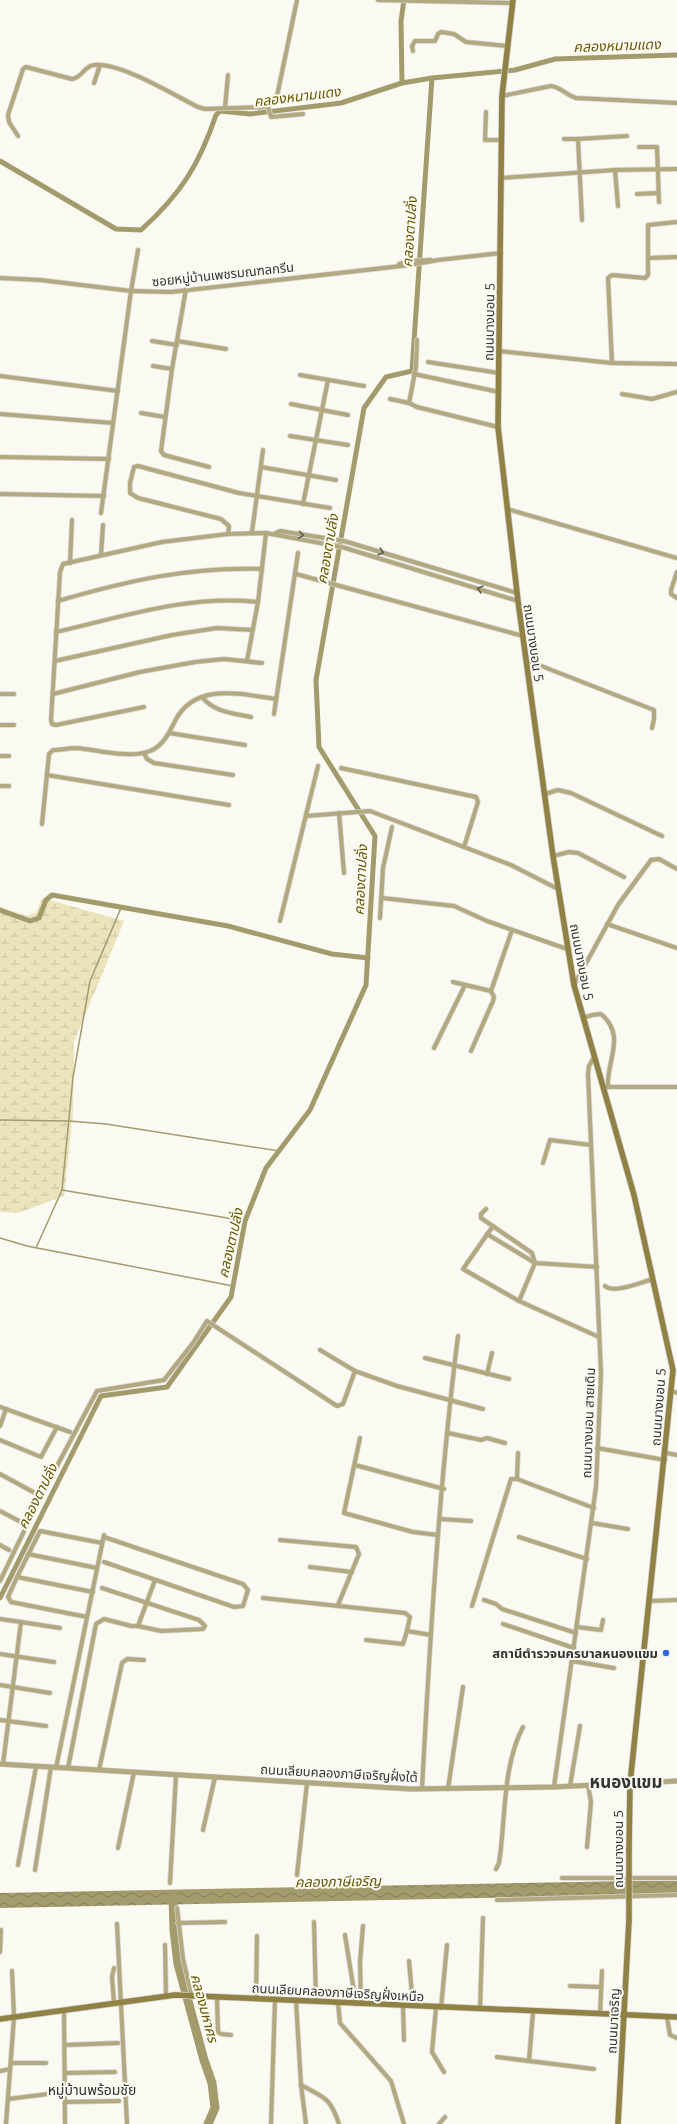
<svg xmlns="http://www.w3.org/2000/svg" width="677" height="2124" viewBox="0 0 677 2124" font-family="'Open Sans','Noto Sans Thai',sans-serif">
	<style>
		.wetland { fill: url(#wetland-marsh) }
		.water { fill: url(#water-waves) }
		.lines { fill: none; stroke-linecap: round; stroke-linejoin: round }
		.stream { stroke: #a49b6d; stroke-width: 1.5 }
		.canal { stroke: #a49b6d; stroke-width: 5 }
		.river { stroke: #a49b6d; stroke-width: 9 }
		.minor-casing { stroke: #d6d5cf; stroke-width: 5.5 }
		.tertiary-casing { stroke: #d6d5cf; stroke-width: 6 }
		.secondary-casing { stroke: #d6d5cf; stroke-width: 7 }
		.minor { stroke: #b2a981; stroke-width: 4 }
		.tertiary { stroke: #b2a981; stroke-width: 5 }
		.secondary { stroke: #8f8244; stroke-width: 5.5 }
		.secondary-bridge-casing { stroke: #d6d5cf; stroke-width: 7; stroke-linecap: butt }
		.secondary-bridge { stroke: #8f8244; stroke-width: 5.5 }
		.oneway { stroke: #605c4d }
		.poi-dot { fill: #2d6ad7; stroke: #faf9f2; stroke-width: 1.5 }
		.labels { text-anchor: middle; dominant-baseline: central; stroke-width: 4; stroke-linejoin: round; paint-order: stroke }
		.street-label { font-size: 13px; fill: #343331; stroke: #faf9f2 }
		.poi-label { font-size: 13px; font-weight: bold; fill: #343331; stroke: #faf9f2; text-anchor: end }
		.water-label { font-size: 14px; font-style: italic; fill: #665702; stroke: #faf9f2 }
		.neighbourhood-label { font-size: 14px; fill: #343331; stroke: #faf9f2 }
		.district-label { font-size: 17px; font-weight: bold; fill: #343331; stroke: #faf9f2 }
	</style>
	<defs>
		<pattern id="wetland-marsh" width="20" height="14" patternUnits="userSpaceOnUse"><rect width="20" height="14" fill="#ebe3bb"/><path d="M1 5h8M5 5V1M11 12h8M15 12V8" fill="none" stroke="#cac3a1"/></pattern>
		<pattern id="water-waves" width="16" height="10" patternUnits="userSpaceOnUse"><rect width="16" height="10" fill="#a49b6d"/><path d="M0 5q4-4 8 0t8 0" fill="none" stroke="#867f5a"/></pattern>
	</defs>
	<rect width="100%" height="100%" fill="#faf9f2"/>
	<polygon class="wetland" points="42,898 124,921 74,1042 73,1112 64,1196 18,1213 0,1212 0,907 27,916 36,913"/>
	<polygon class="water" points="625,1881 677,1881 677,1894 0,1908 0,1893"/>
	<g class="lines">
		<g class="stream">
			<polyline points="0,1120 69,1121 106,1124 279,1151"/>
			<polyline points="62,1190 245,1221"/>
			<polyline points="0,1238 27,1246 233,1286"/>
			<polyline points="36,1248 62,1190 73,1077 90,981 121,908"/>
		</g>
		<g class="canal">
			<polyline points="402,83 401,21 404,0"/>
			<path d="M0,161L116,229L141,230C181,194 199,165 216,115L220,111L250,114L341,103L402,83L432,78L515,70L555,59L677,55"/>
			<polyline points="0,910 30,921 39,918 46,900 52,895 228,926 332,954 368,958"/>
			<polyline points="0,1598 101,1396 167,1387 231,1297 245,1221 266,1168 310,1110 366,985 375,836 319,747 316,680 364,408 386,377 412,371 432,78"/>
		</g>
		<polyline class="river" points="173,1897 174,1930 178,1964 204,2060 212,2083 215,2108 208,2124"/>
		<g class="minor-casing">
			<g id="minor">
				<polyline points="378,0 513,3"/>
				<polyline points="413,51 412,46 415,41 435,41 438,34 441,32 454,34 466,42 507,46"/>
				<polyline points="94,83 100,65"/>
				<path d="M502,96L551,86C561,87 566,95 576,98L677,103"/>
				<polyline points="268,106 271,117 303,114"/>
				<polyline points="225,108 228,75"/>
				<polyline points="486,112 485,140 502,140"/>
				<path d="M18,136L9,122L8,115L23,69L26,67L72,79C82,78 84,66 94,65C120,62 174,95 198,107L205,109L266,107L276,101L297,0"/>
				<polyline points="564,139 578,139"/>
				<polyline points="639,147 657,147 659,202"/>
				<polyline points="615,170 618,206"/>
				<polyline points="501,178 615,170 677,169"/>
				<polyline points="637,194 658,193"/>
				<polyline points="582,220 578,139 627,136"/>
				<polyline points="648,258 677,257"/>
				<polyline points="399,264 409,261 431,260"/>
				<polyline points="0,278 40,280 131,291 138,250"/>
				<polyline points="186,289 172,369 161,451 164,455 209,467"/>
				<polyline points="417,340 416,367 409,403 417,407 498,427"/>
				<polyline points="152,341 177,345"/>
				<polyline points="177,341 226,349"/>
				<polyline points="499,351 612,363 608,278 612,275 645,278 648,275 648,225 677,222"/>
				<polyline points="428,362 499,373"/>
				<polyline points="612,363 677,364"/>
				<polyline points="153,366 172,369"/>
				<polyline points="414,374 499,392"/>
				<polyline points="300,375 364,386"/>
				<polyline points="0,376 118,391"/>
				<polyline points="622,394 652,399 677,392"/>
				<polyline points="390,399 409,403"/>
				<polyline points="291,404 348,415"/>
				<polyline points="141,413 165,417"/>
				<polyline points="0,414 113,423"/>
				<polyline points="290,436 348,445"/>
				<polyline points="0,457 109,459"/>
				<polyline points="261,467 336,480"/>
				<polyline points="0,494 104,496"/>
				<polyline points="303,504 328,380"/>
				<polyline points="507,509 677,558"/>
				<polyline points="101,513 131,291 171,292 410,265 438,260 501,253"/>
				<polyline points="252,532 263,450"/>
				<polyline points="228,534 229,526 221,519 138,498 130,493 130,483 134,467 138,466 239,493 330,508"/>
				<polyline points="274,534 280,531 344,541 517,593"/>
				<polyline points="101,555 103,525"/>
				<polyline points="70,563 72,520"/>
				<polyline points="677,572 671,590 671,594 677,598"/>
				<polyline points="296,574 523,636"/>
				<path d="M58,601C126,581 192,566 262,569"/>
				<path d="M56,632C122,617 190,594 258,602"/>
				<polyline points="526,660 654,710 654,719 652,728"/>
				<polyline points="55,661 172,635 217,628 252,630"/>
				<polyline points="247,661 258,602 266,533"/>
				<polyline points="0,694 14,694"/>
				<polyline points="53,694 140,672 195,662 224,659 262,663"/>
				<path d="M202,697C214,712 232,713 251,717"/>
				<polyline points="144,707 56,725 52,724 51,720 60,572 63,564 162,542 228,534 266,533 342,547 518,601"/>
				<polyline points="274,714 298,553"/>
				<polyline points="0,725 14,725"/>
				<polyline points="169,733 245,745"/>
				<polyline points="144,753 147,759 154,763 233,775"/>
				<polyline points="0,756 9,756"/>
				<polyline points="341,768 476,797 478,802 464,847"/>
				<polyline points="47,775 229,805"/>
				<polyline points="0,786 9,786"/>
				<polyline points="545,794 558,790 571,793 662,836"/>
				<polyline points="339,813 344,873"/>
				<polyline points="306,816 370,811 511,865 558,889"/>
				<path d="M42,824L49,754L53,750C61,750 69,748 77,748C98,750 131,759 150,751C163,746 169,733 175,721C195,682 240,694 276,699"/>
				<polyline points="553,856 569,852 578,853 624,877"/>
				<polyline points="382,898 454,906 487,921 567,949"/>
				<polyline points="380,918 383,868 392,827"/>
				<polyline points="280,921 318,766"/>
				<polyline points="607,924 677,948"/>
				<polyline points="453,982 491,991"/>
				<polyline points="574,985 618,905 651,860 659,859 677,869"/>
				<path d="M583,1018L592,1015L601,1014C627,1036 606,1061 608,1087"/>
				<polyline points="434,1048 465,985"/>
				<polyline points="471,1051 493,1001 494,997 491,991 512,930"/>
				<polyline points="607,1087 677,1087"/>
				<polyline points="543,1163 550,1140 591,1145"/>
				<polyline points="486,1209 481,1214 481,1218 532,1253 535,1263 519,1301"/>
				<polyline points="493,1226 463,1269 519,1301 599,1337"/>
				<polyline points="487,1234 535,1263 597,1267"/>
				<path d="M605,1286C614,1294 642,1282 653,1279"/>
				<polyline points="320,1350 355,1371 397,1386 483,1409"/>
				<polyline points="425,1358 509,1379"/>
				<polyline points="487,1374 492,1353"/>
				<polyline points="672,1391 677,1393"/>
				<polyline points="0,1407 70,1432"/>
				<polyline points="0,1426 6,1409"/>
				<polyline points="448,1433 481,1440 487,1438 505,1443"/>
				<polyline points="360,1438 344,1513 413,1532 438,1535"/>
				<polyline points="0,1440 41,1457 57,1427"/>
				<polyline points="597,1448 665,1460"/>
				<polyline points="666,1453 677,1455"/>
				<polyline points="355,1465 444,1489"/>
				<polyline points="0,1474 35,1493"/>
				<polyline points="517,1479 518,1453"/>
				<polyline points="0,1511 21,1522"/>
				<polyline points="440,1519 471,1521"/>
				<polyline points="592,1523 628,1529"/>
				<polyline points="519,1537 587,1559"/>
				<polyline points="280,1540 356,1547 359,1554 338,1605"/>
				<polyline points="0,1545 9,1550"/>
				<polyline points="28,1554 97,1568"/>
				<polyline points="104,1562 234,1607 243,1606 248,1590 243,1584 104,1537"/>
				<polyline points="310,1567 352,1572"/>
				<polyline points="17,1577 8,1597 11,1602 87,1617"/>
				<polyline points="0,1581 42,1494 97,1391 164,1380 193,1343 207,1321 337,1406 343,1404 355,1371"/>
				<polyline points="102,1588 199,1620 205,1626 203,1629 161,1631 138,1626"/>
				<polyline points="93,1592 17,1577 40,1531 102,1543"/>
				<polyline points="263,1598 405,1613 410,1617 407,1631 431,1635"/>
				<polyline points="484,1600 496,1604 502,1609 576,1633"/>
				<polyline points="650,1601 677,1600"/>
				<polyline points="472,1606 511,1479 517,1479 594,1508"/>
				<polyline points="0,1619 21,1622"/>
				<polyline points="503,1624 574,1648"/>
				<polyline points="577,1627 601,1630 603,1620"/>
				<polyline points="366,1640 403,1644 407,1631"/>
				<polyline points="0,1654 54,1662"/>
				<polyline points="572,1661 614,1668"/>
				<polyline points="0,1685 50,1693"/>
				<polyline points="0,1720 46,1726"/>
				<polyline points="3,1764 21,1622 60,1628"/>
				<polyline points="56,1768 104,1535"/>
				<polyline points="68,1768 96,1624 104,1619 131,1626 138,1626 155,1580"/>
				<polyline points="99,1770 122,1663 127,1659 144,1660"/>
				<polyline points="570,1786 580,1726"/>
				<polyline points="554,1787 596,1487 601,1374 588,1074 589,1066 594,1057"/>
				<path d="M422,1789C430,1638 439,1486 458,1336"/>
				<polyline points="448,1789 463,1687"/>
				<polyline points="203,1830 215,1777"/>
				<polyline points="587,1847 591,1802 588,1785"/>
				<polyline points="118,1848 134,1772"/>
				<polyline points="18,1865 36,1767"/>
				<path d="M496,1869L499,1863C506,1819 502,1767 523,1727"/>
				<polyline points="35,1870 51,1767"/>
				<polyline points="297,1875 307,1783"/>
				<polyline points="562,1878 677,1878"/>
				<polyline points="170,1883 176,1775"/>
				<polyline points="497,1900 677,1895"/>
				<polyline points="177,1908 183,1959 192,1997"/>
				<polyline points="314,1922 316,2002"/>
				<polyline points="178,1923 225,1922"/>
				<polyline points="117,1924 127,2124"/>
				<polyline points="345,1935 356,2004"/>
				<polyline points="165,1945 166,1996"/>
				<polyline points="0,1952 1,1930"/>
				<polyline points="409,1961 413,2006"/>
				<polyline points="114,1968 112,1977 114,2003"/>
				<polyline points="570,1986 601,1987"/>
				<polyline points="217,1998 218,2032 221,2034 231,2035"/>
				<polyline points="256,1999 257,1936"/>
				<polyline points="296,2001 301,2085 306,2124"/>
				<polyline points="338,2003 340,2023 391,2081 404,2124"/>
				<polyline points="361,2004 360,1962 363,1926"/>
				<polyline points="403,2006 404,2040"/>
				<polyline points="436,2008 432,2052 444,2072"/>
				<polyline points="441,2008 447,1945"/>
				<polyline points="480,2009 483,1918"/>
				<polyline points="64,2010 65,2124"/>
				<polyline points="600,2014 602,1971"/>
				<polyline points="667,2017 670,2035 677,2038"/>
				<polyline points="65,2045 118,2043"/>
				<polyline points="497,2057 594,2069"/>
				<polyline points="529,2061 533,2012"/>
				<polyline points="11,2063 46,2063"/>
				<polyline points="0,2071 10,2069"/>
				<polyline points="65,2073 115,2072"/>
				<path d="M301,2085C325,2098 330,2097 339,2124"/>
				<polyline points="8,2099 48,2094"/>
				<polyline points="65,2102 119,2101"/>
				<polyline points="6,2124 14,2017 12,1971"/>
				<polyline points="271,2124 275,2000"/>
				<polyline points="439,2124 445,2117"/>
			</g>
		</g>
		<g class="tertiary-casing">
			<polyline id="tertiary" points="0,1764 411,1789 554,1787 677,1781"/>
		</g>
		<g class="secondary-casing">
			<g id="secondary">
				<polyline points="513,0 502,96 498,427 518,601 553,856 574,985 634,1195 673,1370 630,1784 629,1850"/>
				<polyline points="0,2019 175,1995 677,2017"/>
				<polyline points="618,2124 629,1920"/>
			</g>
		</g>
		<use href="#minor" class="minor"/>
		<use href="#tertiary" class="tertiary"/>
		<use href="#secondary" class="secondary"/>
		<g class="secondary-bridge-casing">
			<polyline id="secondary-bridge" points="629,1920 629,1850"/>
		</g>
		<use href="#secondary-bridge" class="secondary-bridge"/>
	</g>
	<defs><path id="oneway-chevron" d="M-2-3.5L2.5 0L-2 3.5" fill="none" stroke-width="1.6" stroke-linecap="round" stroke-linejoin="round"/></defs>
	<g class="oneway">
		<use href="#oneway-chevron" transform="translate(301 535) rotate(9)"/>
		<use href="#oneway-chevron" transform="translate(381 552) rotate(17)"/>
		<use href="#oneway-chevron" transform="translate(480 589) rotate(-163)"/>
	</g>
	<circle class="poi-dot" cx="666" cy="1653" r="4"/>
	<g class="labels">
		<g class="street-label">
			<text transform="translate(223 274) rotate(-6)">ซอยหมู่บ้านเพชรมณฑลกรีน</text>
			<text transform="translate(489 322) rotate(-89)">ถนนบางบอน 5</text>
			<text transform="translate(534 643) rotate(82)">ถนนบางบอน 5</text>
			<text transform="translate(582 962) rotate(79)">ถนนบางบอน 5</text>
			<text transform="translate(658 1407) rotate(-86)">ถนนบางบอน 5</text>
			<text transform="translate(588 1423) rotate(-88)">ถนนบางบอน สายเดิม</text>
			<text transform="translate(339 1773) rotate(3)">ถนนเลียบคลองภาษีเจริญฝั่งใต้</text>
			<text transform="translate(618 1849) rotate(-90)">ถนนบางบอน 5</text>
			<text transform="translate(338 1992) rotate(3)">ถนนเลียบคลองภาษีเจริญฝั่งเหนือ</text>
			<text transform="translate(613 2021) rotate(-87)">ถนนมาเจริญ</text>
		</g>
		<g class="poi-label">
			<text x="658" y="1653">สถานีตำรวจนครบาลหนองแขม</text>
		</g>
		<g class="water-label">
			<text transform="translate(617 45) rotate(-2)">คลองหนามแดง</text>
			<text transform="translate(297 96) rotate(-7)">คลองหนามแดง</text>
			<text transform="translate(409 232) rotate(-86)">คลองตาปลั่ง</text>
			<text transform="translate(327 549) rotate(-80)">คลองตาปลั่ง</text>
			<text transform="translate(360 880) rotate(-87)">คลองตาปลั่ง</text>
			<text transform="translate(230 1243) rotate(-77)">คลองตาปลั่ง</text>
			<text transform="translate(37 1496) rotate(-63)">คลองตาปลั่ง</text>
			<text transform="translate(338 1881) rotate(-1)">คลองภาษีเจริญ</text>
			<text transform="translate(205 2008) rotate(75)">คลองมหาศร</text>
		</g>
		<g class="neighbourhood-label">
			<text x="92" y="2089">หมู่บ้านพร้อมชัย</text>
		</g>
		<g class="district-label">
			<text x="626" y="1781">หนองแขม</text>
		</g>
	</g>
</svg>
